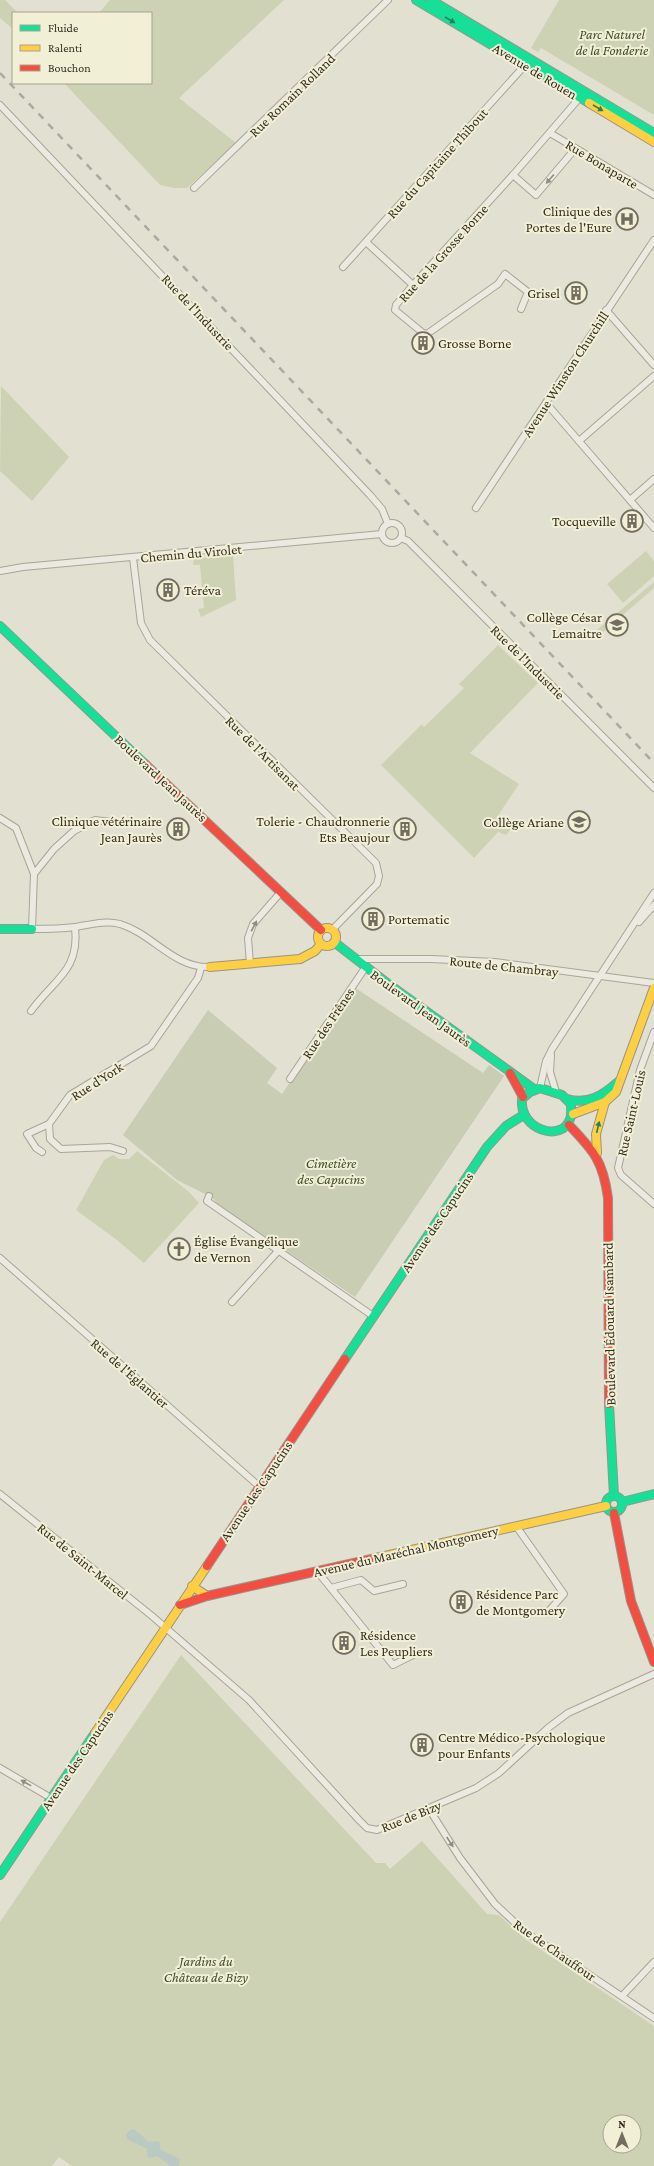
<svg xmlns="http://www.w3.org/2000/svg" width="654" height="2166" viewBox="0 0 654 2166" font-family="'Crimson Pro',serif">
	<style>
		.green { fill: #cdd2b4; fill-rule: evenodd }
		.cemetery { fill: #c8cdb4 }
		.water { fill: #bac9c2 }
		.lines { fill: none; stroke-linecap: round; stroke-linejoin: round }
		.street-casing { stroke: #a8a599; stroke-width: 8 }
		.fast-casing { stroke: #979489; stroke-width: 10 }
		.slow-casing { stroke: #979489; stroke-width: 10 }
		.jam-casing { stroke: #979489; stroke-width: 10 }
		.street { stroke: #ebe9e0; stroke-width: 6 }
		.fast { stroke: #16e098; stroke-width: 8 }
		.slow { stroke: #ffcf43; stroke-width: 8 }
		.jam { stroke: #f24e42; stroke-width: 8 }
		.rail { stroke: #aba9a1; stroke-width: 2.5; stroke-dasharray: 7 7; stroke-linecap: butt }
		.oneway { fill: #287f57 }
		.oneway2 { fill: #908c80 }
		.labels { text-anchor: middle; dominant-baseline: central; stroke-width: 4; stroke-linejoin: round; paint-order: stroke }
		.park-label { font-size: 14px; font-style: italic; fill: #40512a; stroke: #f2efd7 }
		.street-label { font-size: 14px; fill: #362f21; stroke: #f2efd7 }
		.poi-label { font-size: 14px; fill: #362f21; stroke: #f2efd7; text-anchor: end }
	</style>
	<rect width="100%" height="100%" fill="#e2e0d1"/>
	<g class="green">
		<polygon points="0,0 5,0 18,13 13,13 13,29 0,18"/>
		<polygon points="110,0 284,0 179,98 236,143 187,188 174,188 160,185 64,83 151,83 151,13 99,13"/>
		<polygon points="559,0 654,0 654,115 541,48 538,52 531,48"/>
		<polygon points="1,386 69,457 32,501 0,471"/>
		<polygon points="646,551 654,561 654,576 623,603 607,584"/>
		<polygon points="233,555 236,600 201,617 198,609 204,608 200,565 193,565 194,559"/>
		<polygon points="654,582 654,588 595,639 591,635"/>
		<polygon points="498,645 538,683 470,753 519,784 497,817 512,827 506,835 498,832 474,858 381,765 422,724 424,727 464,688 459,684"/>
		<polygon points="137,1151 189,1192 199,1203 144,1263 117,1240 76,1210 104,1160 113,1155 119,1159 129,1159"/>
		<path d="M181,1655L376,1863H385L390,1869L422,1841L487,1914L499,1915L525,1939L654,2026V2166H72L59,2157L52,2166H0V1922ZM610,2122H634V2146H610Z"/>
	</g>
	<polygon class="cemetery" points="354,987 483,1073 489,1065 504,1076 355,1297 217,1204 213,1198 177,1180 123,1135 208,1010 277,1068 267,1083 282,1094"/>
	<polygon class="water" points="134,2129 149,2142 159,2141 161,2150 180,2159 179,2166 169,2166 167,2163 157,2156 150,2158 147,2156 147,2149 127,2139 126,2135 130,2130"/>
	<g class="lines">
		<g class="street-casing">
			<g id="street">
				<polyline points="0,105 370,495 382,509 388,524"/>
				<polyline points="550,133 654,195"/>
				<polyline points="513,175 536,195 575,149"/>
				<polyline points="194,188 388,0"/>
				<polyline points="366,242 413,285"/>
				<polyline points="343,267 527,63"/>
				<polyline points="521,309 528,292 505,274 498,284 427,334 423,333 395,310 396,305 413,285 513,175 582,95"/>
				<polyline points="606,310 654,365"/>
				<polyline points="546,403 654,528"/>
				<polyline points="579,441 654,376"/>
				<polyline points="630,500 654,479"/>
				<polyline points="476,508 654,240"/>
				<circle cx="392" cy="533" r="10"/>
				<polyline points="401,538 408,541 428,561 654,788"/>
				<polyline points="133,558 141,623 150,640 376,863 379,876 377,884 332,930"/>
				<polyline points="0,571 23,567 382,534"/>
				<polyline points="0,818 16,828 34,874"/>
				<path d="M111,822L95,820L74,831L54,849L34,874L32,929C46,929 60,929 75,927C89,925 105,920 120,924C153,934 173,968 210,967"/>
				<polyline points="639,922 654,905"/>
				<polyline points="355,959 431,959 495,962 654,983"/>
				<polyline points="250,964 248,938 253,924 281,892"/>
				<path d="M31,1011C54,979 80,971 75,927"/>
				<polyline points="654,1032 640,1070 618,1168 621,1175 654,1204"/>
				<polyline points="551,1055 550,1072 556,1092"/>
				<polyline points="290,1079 365,968"/>
				<polyline points="540,1088 546,1061 552,1049 654,893"/>
				<polyline points="123,1151 110,1147 61,1149 50,1139 49,1124 70,1095 151,1046 198,978 201,968"/>
				<polyline points="42,1152 36,1148 27,1134 49,1124"/>
				<polyline points="209,1196 207,1201 373,1316"/>
				<polyline points="0,1258 260,1487"/>
				<polyline points="232,1302 279,1250"/>
				<polyline points="0,1494 152,1616 249,1700 359,1820 367,1828 377,1830 476,1788 499,1773 548,1728 568,1713 654,1674"/>
				<polyline points="516,1526 564,1594 547,1613"/>
				<polyline points="317,1571 393,1665 413,1655"/>
				<polyline points="331,1588 361,1580 374,1591 403,1584"/>
				<polyline points="0,1768 51,1798"/>
				<polyline points="429,1809 460,1858 495,1904 524,1931 654,2018"/>
				<polyline points="622,1996 654,1962"/>
			</g>
		</g>
		<g class="fast-casing">
			<g id="fast">
				<polyline points="416,0 589,103"/>
				<polyline points="431,0 654,133"/>
				<polyline points="0,626 145,764"/>
				<polyline points="0,929 32,929"/>
				<polyline points="334,942 387,983 534,1089"/>
				<path d="M540,1088L562,1095L571,1104C571,1109 572,1115 570,1119C562,1143 519,1130 522,1099L530,1092Z"/>
				<path d="M567,1099C588,1105 602,1096 618,1082"/>
				<polyline points="345,1359 487,1147 506,1126 522,1116"/>
				<polyline points="609,1404 614,1496"/>
				<circle cx="614" cy="1504" r="8"/>
				<polyline points="622,1502 654,1494"/>
				<polyline points="0,1875 95,1733"/>
			</g>
		</g>
		<g class="slow-casing">
			<g id="slow">
				<polyline points="589,103 654,142"/>
				<circle cx="327" cy="937" r="9"/>
				<polyline points="210,967 300,959 315,951 321,944"/>
				<polyline points="573,1114 605,1102 616,1092 654,988"/>
				<polyline points="597,1153 596,1134 605,1102"/>
				<polyline points="376,1558 606,1506"/>
				<polyline points="192,1586 207,1596"/>
				<polyline points="95,1733 207,1566"/>
			</g>
		</g>
		<g class="jam-casing">
			<g id="jam">
				<polyline points="145,764 321,930"/>
				<polyline points="510,1073 523,1097"/>
				<path d="M569,1125C594,1151 603,1161 608,1198L609,1404"/>
				<polyline points="614,1513 631,1601 654,1662"/>
				<polyline points="207,1566 345,1359"/>
				<polyline points="180,1605 207,1596 376,1558"/>
			</g>
		</g>
		<use href="#street" class="street"/>
		<use href="#fast" class="fast"/>
		<use href="#slow" class="slow"/>
		<use href="#jam" class="jam"/>
		<polyline class="rail" points="0,73 654,763"/>
	</g>
	<defs><path id="oneway-solid" d="M-6-.8H1V-3.2L6.5 0L1 3.2V.8H-6Z"/></defs>
	<g class="oneway">
		<use href="#oneway-solid" transform="translate(450 20) rotate(31)"/>
		<use href="#oneway-solid" transform="translate(598 108) rotate(31)"/>
		<use href="#oneway-solid" transform="translate(598 1127) rotate(-77)"/>
	</g>
	<g class="oneway2">
		<use href="#oneway-solid" transform="translate(550 179) rotate(131)"/>
		<use href="#oneway-solid" transform="translate(254 926) rotate(-62)"/>
		<use href="#oneway-solid" transform="translate(26 1783) rotate(-151)"/>
		<use href="#oneway-solid" transform="translate(450 1842) rotate(57)"/>
	</g>
	<defs>
		<g id="hospital-ring" transform="scale(1.15)"><circle r="9.5" fill="#f2efd7" stroke="#726d5f" stroke-width="1.5"/><path d="M-5-5h3v3.5h4V-5h3V5h-3V1.5h-4V5h-3Z" fill="#726d5f"/></g>
		<g id="building-ring" transform="scale(1.15)"><circle r="9.5" fill="#f2efd7" stroke="#726d5f" stroke-width="1.5"/><path d="M-4-6H4V6H1V3H-1V6H-4ZM-2.5-4.3h1.7v1.8h-1.7ZM.8-4.3h1.7v1.8H.8ZM-2.5-1h1.7V.8h-1.7ZM.8-1h1.7V.8H.8Z" fill="#726d5f"/></g>
		<g id="school-ring" transform="scale(1.15)"><circle r="9.5" fill="#f2efd7" stroke="#726d5f" stroke-width="1.5"/><path d="M0-5L7-2L0 1L-7-2ZM-4 1L0 2.5L4 1V4Q0 6-4 4Z" fill="#726d5f"/></g>
		<g id="church-ring" transform="scale(1.15)"><circle r="9.5" fill="#f2efd7" stroke="#726d5f" stroke-width="1.5"/><path d="M-1.2-6h2.4v3.5h3.3v2.4h-3.3V6h-2.4V-.1h-3.3v-2.4h3.3Z" fill="#726d5f"/></g>
	</defs>
	<g fill-rule="evenodd">
		<use href="#hospital-ring" x="627" y="219"/>
		<use href="#building-ring" x="576" y="293"/>
		<use href="#building-ring" x="423" y="343"/>
		<use href="#building-ring" x="632" y="521"/>
		<use href="#building-ring" x="168" y="590"/>
		<use href="#school-ring" x="617" y="625"/>
		<use href="#school-ring" x="579" y="822"/>
		<use href="#building-ring" x="178" y="829"/>
		<use href="#building-ring" x="405" y="829"/>
		<use href="#building-ring" x="373" y="919"/>
		<use href="#church-ring" x="179" y="1249"/>
		<use href="#building-ring" x="461" y="1602"/>
		<use href="#building-ring" x="344" y="1643"/>
		<use href="#building-ring" x="422" y="1745"/>
	</g>
	<g class="labels">
		<g class="park-label">
			<text x="612" y="34">Parc Naturel<tspan x="612" dy="16">de la Fonderie</tspan></text>
			<text x="331" y="1163">Cimetière<tspan x="331" dy="16">des Capucins</tspan></text>
			<text x="206" y="1961">Jardins du<tspan x="206" dy="16">Château de Bizy</tspan></text>
		</g>
		<g class="street-label">
			<text transform="translate(535 71) rotate(31)">Avenue de Rouen</text>
			<text transform="translate(292 95) rotate(-44)">Rue Romain Rolland</text>
			<text transform="translate(437 163) rotate(-48)">Rue du Capitaine Thibout</text>
			<text transform="translate(602 164) rotate(31)">Rue Bonaparte</text>
			<text transform="translate(443 253) rotate(-48)">Rue de la Grosse Borne</text>
			<text transform="translate(198 312) rotate(47)">Rue de l'Industrie</text>
			<text transform="translate(565 374) rotate(-57)">Avenue Winston Churchill</text>
			<text transform="translate(191 553) rotate(-5)">Chemin du Virolet</text>
			<text transform="translate(528 662) rotate(45)">Rue de l'Industrie</text>
			<text transform="translate(263 753) rotate(45)">Rue de l'Artisanat</text>
			<text transform="translate(161 778) rotate(43)">Boulevard Jean Jaurès</text>
			<text transform="translate(504 966) rotate(6)">Route de Chambray</text>
			<text transform="translate(421 1008) rotate(36)">Boulevard Jean Jaurès</text>
			<text transform="translate(328 1023) rotate(-56)">Rue des Frênes</text>
			<text transform="translate(97 1081) rotate(-33)">Rue d'York</text>
			<text transform="translate(631 1113) rotate(-77)">Rue Saint-Louis</text>
			<text transform="translate(437 1222) rotate(-56)">Avenue des Capucins</text>
			<text transform="translate(609 1324) rotate(-91)">Boulevard Édouard Isambard</text>
			<text transform="translate(130 1373) rotate(41)">Rue de l'Églantier</text>
			<text transform="translate(256 1491) rotate(-56)">Avenue des Capucins</text>
			<text transform="translate(406 1551) rotate(-13)">Avenue du Maréchal Montgomery</text>
			<text transform="translate(83 1561) rotate(39)">Rue de Saint-Marcel</text>
			<text transform="translate(77 1760) rotate(-56)">Avenue des Capucins</text>
			<text transform="translate(411 1816) rotate(-22)">Rue de Bizy</text>
			<text transform="translate(555 1950) rotate(35)">Rue de Chauffour</text>
		</g>
		<g class="poi-label">
			<text x="612" y="211">Clinique des<tspan x="612" dy="16">Portes de l'Eure</tspan></text>
			<text x="560" y="293">Grisel</text>
			<text x="438" y="343" text-anchor="start">Grosse Borne</text>
			<text x="616" y="521">Tocqueville</text>
			<text x="184" y="590" text-anchor="start">Téréva</text>
			<text x="602" y="617">Collège César<tspan x="602" dy="16">Lemaitre</tspan></text>
			<text x="162" y="821">Clinique vétérinaire<tspan x="162" dy="16">Jean Jaurès</tspan></text>
			<text x="390" y="821">Tolerie - Chaudronnerie<tspan x="390" dy="16">Ets Beaujour</tspan></text>
			<text x="564" y="822">Collège Ariane</text>
			<text x="388" y="919" text-anchor="start">Portematic</text>
			<text x="194" y="1241" text-anchor="start">Église Évangélique<tspan x="194" dy="16">de Vernon</tspan></text>
			<text x="476" y="1594" text-anchor="start">Résidence Parc<tspan x="476" dy="16">de Montgomery</tspan></text>
			<text x="360" y="1635" text-anchor="start">Résidence<tspan x="360" dy="16">Les Peupliers</tspan></text>
			<text x="438" y="1737" text-anchor="start">Centre Médico-Psychologique<tspan x="438" dy="16">pour Enfants</tspan></text>
		</g>
	</g>
	<rect x="12" y="12" width="140" height="72" fill="#f2efd7" stroke="#a7a28e"/>
	<rect x="20" y="25" width="20" height="6" fill="#16e098" stroke="#a7a28e"/>
	<text x="48" y="32" font-size="12" fill="#362f21">Fluide</text>
	<rect x="20" y="45" width="20" height="6" fill="#ffcf43" stroke="#a7a28e"/>
	<text x="48" y="52" font-size="12" fill="#362f21">Ralenti</text>
	<rect x="20" y="65" width="20" height="6" fill="#f24e42" stroke="#a7a28e"/>
	<text x="48" y="72" font-size="12" fill="#362f21">Bouchon</text>
	<g transform="translate(622 2134)"><circle r="19" fill="#f2efd7" stroke="#a7a28e"/>
	<path d="M0-3L7 15L0 10L-7 15Z" fill="#726d5f"/>
	<text y="-6" font-size="11" font-weight="bold" text-anchor="middle" fill="#362f21">N</text>
	</g>
</svg>
